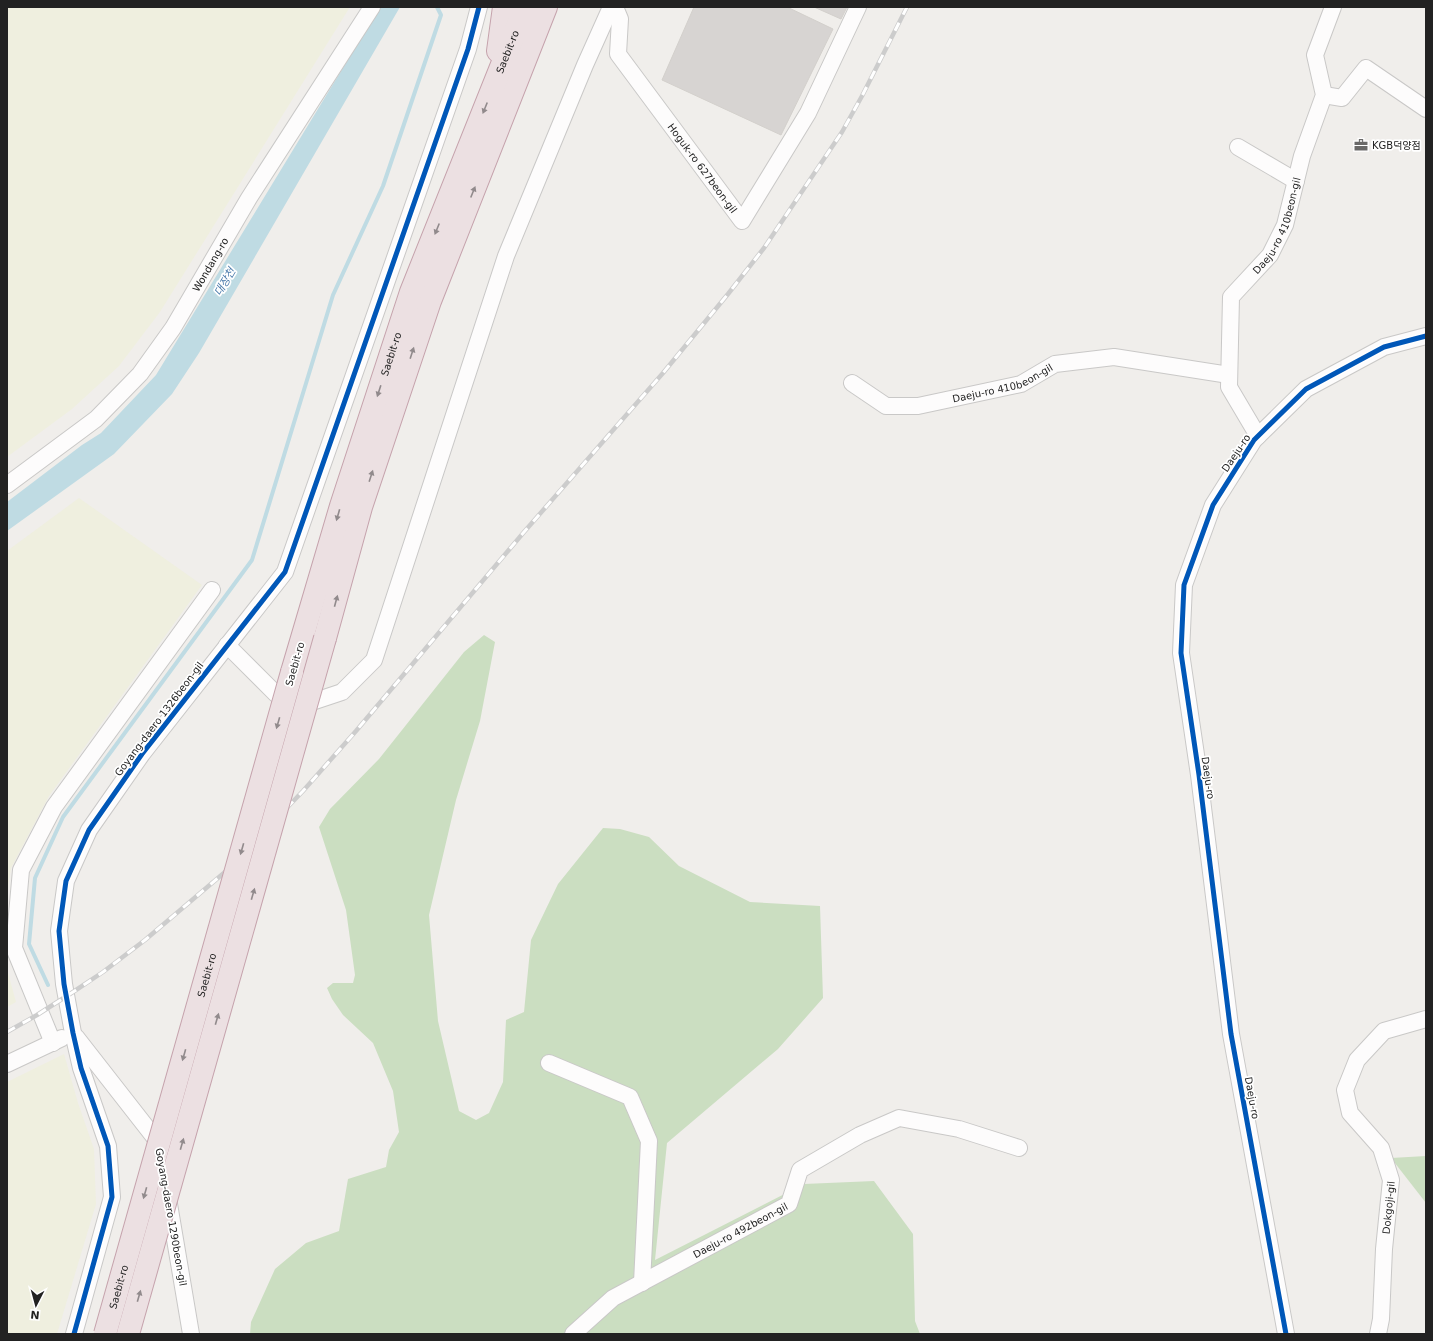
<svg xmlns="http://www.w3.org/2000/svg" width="1433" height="1341" viewBox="0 0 1433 1341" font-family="'DejaVu Sans','Noto Sans KR',sans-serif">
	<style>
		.farmland { fill: #efefdf }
		.forest { fill: #cbdec1 }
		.water { fill: #bfdbe3 }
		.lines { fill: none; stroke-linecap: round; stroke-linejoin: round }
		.stream { stroke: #bfdbe3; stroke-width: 4 }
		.building { fill: #d7d4d2; stroke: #d3d0cc }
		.minor-casing { stroke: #c9c8c7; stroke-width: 18 }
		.highway-casing { stroke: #c5a2ac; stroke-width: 24 }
		.minor { stroke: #fdfcfc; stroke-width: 16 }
		.highway { stroke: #ece0e2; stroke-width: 22 }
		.rail-casing { stroke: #ccc; stroke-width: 4.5 }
		.rail { stroke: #fff; stroke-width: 3; stroke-dasharray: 9; stroke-linecap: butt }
		.highway-bridge-casing { stroke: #c5a2ac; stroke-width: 24; stroke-linecap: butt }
		.highway-bridge { stroke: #ece0e2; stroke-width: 22 }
		.cycleway-casing { stroke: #fff; stroke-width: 8 }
		.cycleway { stroke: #0057b8; stroke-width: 5 }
		.oneway { fill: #918a8c }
		.labels { text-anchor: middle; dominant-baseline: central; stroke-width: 3.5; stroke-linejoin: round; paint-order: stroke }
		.street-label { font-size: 10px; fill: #222; stroke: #fff }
		.poi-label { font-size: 10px; fill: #222; stroke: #fff; text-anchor: start }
		.water-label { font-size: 11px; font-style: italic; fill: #4a7aab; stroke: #fff }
	</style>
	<rect width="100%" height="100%" fill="#f0eeeb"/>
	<g class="farmland">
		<polygon points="7,7 350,7 160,312 119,366 72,409 7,457"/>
		<polygon points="79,498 202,585 49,796 11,868 7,894 7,551"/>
		<polygon points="7,969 16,1002 7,1007"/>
		<polygon points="64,1054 78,1103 94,1149 96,1204 57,1334 7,1334 7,1082"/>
	</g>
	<g class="forest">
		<polygon points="484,635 495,642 480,721 456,800 429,915 438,1021 459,1111 476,1120 489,1113 503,1082 506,1020 524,1012 531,940 558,884 603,828 620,829 649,837 679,866 750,902 820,906 823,998 778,1049 667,1143 655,1260 804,1184 874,1181 913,1234 915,1321 920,1334 250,1334 251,1322 275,1269 306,1243 339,1231 348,1179 386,1167 389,1150 399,1132 393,1091 373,1043 343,1015 332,999 327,988 333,983 353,983 355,975 346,910 319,827 330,809 379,759 464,652"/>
		<polygon points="1426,1156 1426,1203 1391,1158"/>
	</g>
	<polygon class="water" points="380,7 400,7 199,353 172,394 114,454 7,531 7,502 82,445 101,433 156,375"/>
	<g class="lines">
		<polyline class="stream" points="48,985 29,944 35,878 63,817 252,560 333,295 383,186 441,15 437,7"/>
	</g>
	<g class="building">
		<polygon points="694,7 787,7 833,29 781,135 662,80"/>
		<polygon points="814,7 847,7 841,19"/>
	</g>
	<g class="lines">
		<g class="minor-casing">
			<g id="minor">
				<path id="s1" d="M615,7L620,19L618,54L742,221L808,113L858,7"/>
				<polyline points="1324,95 1342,98 1366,68 1426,109"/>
				<polyline points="1238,147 1296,181"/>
				<path id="s2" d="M852,383L886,406H918L1021,384L1055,364L1114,357L1229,375"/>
				<path id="s3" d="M1258,436L1229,387L1231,297L1270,255L1285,225L1302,156L1324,95L1315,55L1333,7"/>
				<path id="s4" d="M7,485L96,419L140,374L173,328L249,198L372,7"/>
				<polyline points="227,645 276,694 309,703 342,692 374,660 506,256 585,65 611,7"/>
				<polyline points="76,1037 158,1142 160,1152"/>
				<polyline points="53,1043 14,948 21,870 54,807 212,590"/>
				<polyline points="549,1063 630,1097 649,1141 642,1283"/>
				<polyline points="7,1064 62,1038"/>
				<polyline points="168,1198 191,1334"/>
				<polyline points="74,1334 112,1197 108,1146 81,1068 73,1033 64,984 59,931 66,881 89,830 142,754 285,572 468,49 479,7"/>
				<path id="s5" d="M573,1334L613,1298L789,1204L800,1170L860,1135L899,1118L959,1129L1019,1148"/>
				<polyline points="1286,1334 1231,1034 1199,775 1181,653 1184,585 1213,505 1254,440 1306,389 1384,347 1426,336"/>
				<path id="s6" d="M1378,1334L1381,1319L1384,1249L1391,1180L1381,1148L1350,1113L1345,1090L1357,1060L1384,1031L1426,1019"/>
			</g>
		</g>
		<g class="highway-casing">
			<g id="highway">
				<polyline points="498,51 504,7"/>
				<polyline points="325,638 361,507 430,301 546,7"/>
				<path id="s7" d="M292,672L341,506L411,292L525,7"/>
			</g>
		</g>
		<use href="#minor" class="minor"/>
		<use href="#highway" class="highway"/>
		<g class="rail-casing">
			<polyline id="rail" points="7,1032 37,1015 73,992 103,972 145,940 225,872 303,791 356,731 524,532 663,373 728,294 764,248 842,132 862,96 907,7"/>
		</g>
		<use href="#rail" class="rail"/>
		<g class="highway-bridge-casing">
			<g id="highway-bridge">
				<path id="s8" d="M105,1334L292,672"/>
				<polyline points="128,1334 325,638"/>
			</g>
		</g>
		<use href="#highway-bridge" class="highway-bridge"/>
		<g class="cycleway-casing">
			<g id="cycleway">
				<polyline points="74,1334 112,1197 108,1146 81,1068 73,1033 64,984 59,931 66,881 89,830 142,754 285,572 468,49 479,7"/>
				<polyline points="1286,1334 1231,1034 1199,775 1181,653 1184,585 1213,505 1254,440 1306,389 1384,347 1426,336"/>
			</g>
		</g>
		<use href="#cycleway" class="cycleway"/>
	</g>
	<defs><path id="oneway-solid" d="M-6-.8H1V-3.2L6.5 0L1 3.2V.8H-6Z"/></defs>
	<g class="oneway">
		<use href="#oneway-solid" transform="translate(485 108) rotate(112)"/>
		<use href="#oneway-solid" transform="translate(473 192) rotate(-68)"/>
		<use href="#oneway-solid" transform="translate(437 229) rotate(112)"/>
		<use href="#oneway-solid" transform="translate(412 353) rotate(-72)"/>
		<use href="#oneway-solid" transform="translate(379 391) rotate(108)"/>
		<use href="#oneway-solid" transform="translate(371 476) rotate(-72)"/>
		<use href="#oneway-solid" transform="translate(338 515) rotate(106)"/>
		<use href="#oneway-solid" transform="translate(336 601) rotate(-75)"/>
		<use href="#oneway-solid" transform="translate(278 723) rotate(106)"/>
		<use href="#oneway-solid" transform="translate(242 849) rotate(106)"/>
		<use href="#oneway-solid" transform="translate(253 894) rotate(-74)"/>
		<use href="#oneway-solid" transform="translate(217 1019) rotate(-74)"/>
		<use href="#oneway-solid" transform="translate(184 1055) rotate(106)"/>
		<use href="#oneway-solid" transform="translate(182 1144) rotate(-74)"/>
		<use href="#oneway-solid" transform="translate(145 1193) rotate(106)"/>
		<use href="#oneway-solid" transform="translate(139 1296) rotate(-74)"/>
	</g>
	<defs>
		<g id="office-bare" transform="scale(1.08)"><path d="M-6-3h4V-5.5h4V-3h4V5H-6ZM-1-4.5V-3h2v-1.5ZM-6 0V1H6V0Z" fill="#6a6968" stroke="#fff" stroke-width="2.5" paint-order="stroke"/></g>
	</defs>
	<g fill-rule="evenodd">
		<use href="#office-bare" x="1361" y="145"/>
	</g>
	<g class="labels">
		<g class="street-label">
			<text stroke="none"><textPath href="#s7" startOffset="657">Saebit-ro</textPath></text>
			<text stroke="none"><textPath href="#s1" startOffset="190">Hoguk-ro 627beon-gil</textPath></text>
			<text stroke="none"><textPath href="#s3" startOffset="234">Daeju-ro 410beon-gil</textPath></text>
			<text stroke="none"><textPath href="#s4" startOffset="304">Wondang-ro</textPath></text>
			<text stroke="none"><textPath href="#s7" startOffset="333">Saebit-ro</textPath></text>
			<text stroke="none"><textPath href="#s2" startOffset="161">Daeju-ro 410beon-gil</textPath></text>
			<text transform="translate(1236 453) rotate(-56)">Daeju-ro</text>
			<text transform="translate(295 664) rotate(-74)">Saebit-ro</text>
			<text transform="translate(159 719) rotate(-53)">Goyang-daero 1326beon-gil</text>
			<text transform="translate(1208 778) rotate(82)">Daeju-ro</text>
			<text stroke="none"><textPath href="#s8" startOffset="373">Saebit-ro</textPath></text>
			<text transform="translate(1252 1098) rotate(80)">Daeju-ro</text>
			<text stroke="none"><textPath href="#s6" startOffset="127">Dokgoji-gil</textPath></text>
			<text transform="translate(171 1217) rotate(80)">Goyang-daero 1290beon-gil</text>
			<text stroke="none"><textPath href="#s5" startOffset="198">Daeju-ro 492beon-gil</textPath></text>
			<text stroke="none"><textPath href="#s8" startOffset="49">Saebit-ro</textPath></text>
		</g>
		<g class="poi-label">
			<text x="1372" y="145">KGB덕양점</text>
		</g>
		<g class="water-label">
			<text transform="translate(225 282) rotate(-59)">대장천</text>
		</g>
	</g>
	<rect width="1433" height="1341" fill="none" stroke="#222222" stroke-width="16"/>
	<g transform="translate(36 1305) rotate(186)" stroke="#ffffff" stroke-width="3" paint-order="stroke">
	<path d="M0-3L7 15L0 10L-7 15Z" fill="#222222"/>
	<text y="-6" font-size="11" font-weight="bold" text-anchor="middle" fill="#222222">N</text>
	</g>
</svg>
